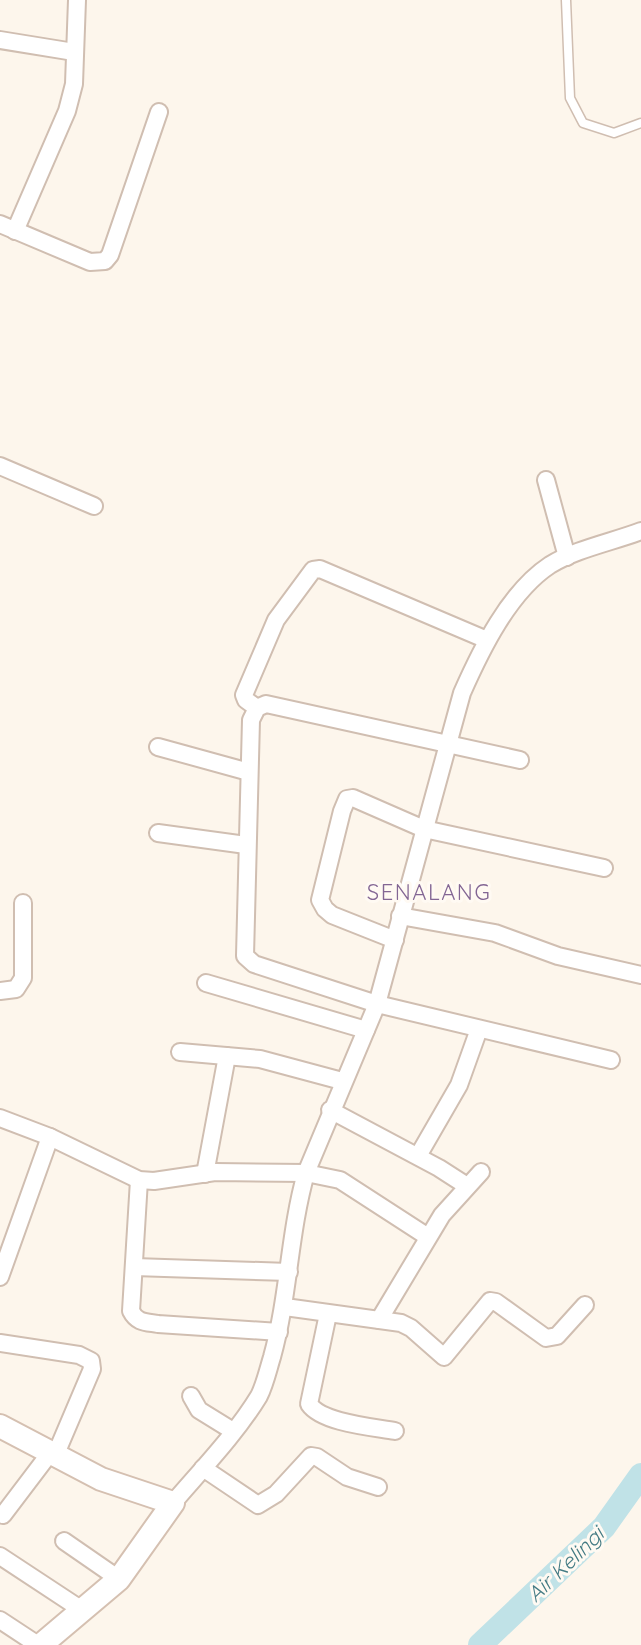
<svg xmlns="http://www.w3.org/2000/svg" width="641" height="1645" viewBox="0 0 641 1645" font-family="Quicksand,sans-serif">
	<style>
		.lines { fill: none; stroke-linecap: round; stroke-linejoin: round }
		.river { stroke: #c0e2e7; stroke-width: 24 }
		.lane-casing { stroke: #d0beb1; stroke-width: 11 }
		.street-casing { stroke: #d0beb1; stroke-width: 20 }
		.secondary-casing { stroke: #d5c0b1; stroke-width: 26 }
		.lane { stroke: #fff; stroke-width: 8 }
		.street { stroke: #fff; stroke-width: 16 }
		.secondary { stroke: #fff; stroke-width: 22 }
		.labels { text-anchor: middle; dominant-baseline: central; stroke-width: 6; stroke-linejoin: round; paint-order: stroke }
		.water-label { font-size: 21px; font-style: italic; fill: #447b84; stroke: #fffaf3 }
		.quarter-label { font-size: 22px; letter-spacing: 1.5px; fill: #836694; stroke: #fffaf3 }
	</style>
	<rect width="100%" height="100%" fill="#fdf6ec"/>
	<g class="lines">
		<polyline class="river" points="480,1645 604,1527 641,1475"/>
		<g class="lane-casing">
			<polyline id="lane" points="566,0 570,98 583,123 614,133 641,123"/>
		</g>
		<g class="street-casing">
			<g id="street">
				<polyline points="0,40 74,52"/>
				<polyline points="0,224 90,262 105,261 110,255 159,112"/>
				<polyline points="15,231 67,111 74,84 77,0"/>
				<polyline points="0,466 94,506"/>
				<polyline points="546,480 567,557"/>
				<polyline points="257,708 246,700 244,695 276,620 313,570 320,569 487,640"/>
				<polyline points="158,747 249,772"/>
				<polyline points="520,760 266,704 257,708 251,720 245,956 254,964 377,1004 611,1060"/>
				<polyline points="158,833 246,845"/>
				<polyline points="400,916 495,933 558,956 641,975"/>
				<polyline points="395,940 332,915 325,909 320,900 342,811 347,799 353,798 424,829 604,868"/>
				<polyline points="206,983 366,1030"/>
				<polyline points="0,991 16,989 23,978 23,903"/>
				<polyline points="180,1052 260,1059 342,1081"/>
				<polyline points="330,1110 439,1168 467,1186"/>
				<polyline points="0,1118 50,1137 139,1180 154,1181 215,1172 306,1173 340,1180 428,1237"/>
				<polyline points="418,1156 459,1085 479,1029"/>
				<polyline points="205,1174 227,1056"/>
				<path d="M139,1180L131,1311C137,1323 146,1322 158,1324L279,1332"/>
				<polyline points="134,1267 289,1272"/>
				<polyline points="0,1277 50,1137"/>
				<polyline points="285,1307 401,1323 411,1328 444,1357 490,1301 496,1302 546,1338 557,1336 585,1305"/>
				<path d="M328,1314L309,1404C322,1423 373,1427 395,1431"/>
				<polyline points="379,1320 442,1215 481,1172"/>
				<polyline points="0,1343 79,1355 91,1361 92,1369 55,1456"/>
				<polyline points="191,1396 199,1410 233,1431"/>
				<polyline points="203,1468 258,1505 276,1494 311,1456 317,1457 347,1477 378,1487"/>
				<path d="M173,1503C202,1469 236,1434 259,1396C265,1384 268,1370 272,1357C289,1296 289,1233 306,1173L377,1004L462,693C481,650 509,592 550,565C576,549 612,542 641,531"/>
				<polyline points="3,1515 50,1453"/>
				<polyline points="64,1541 119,1579"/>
				<polyline points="0,1556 82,1610"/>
				<polyline points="0,1620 38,1645"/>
			</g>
		</g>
		<g class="secondary-casing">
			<polyline id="secondary" points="0,1426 101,1479 173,1503 119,1579 41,1645"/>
		</g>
		<use href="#lane" class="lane"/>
		<use href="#street" class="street"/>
		<use href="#secondary" class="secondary"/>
	</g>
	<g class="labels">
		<g class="water-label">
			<text transform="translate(565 1564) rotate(-44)">Air Kelingi</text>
		</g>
		<g class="quarter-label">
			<text x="429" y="892">SENALANG</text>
		</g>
	</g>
</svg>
